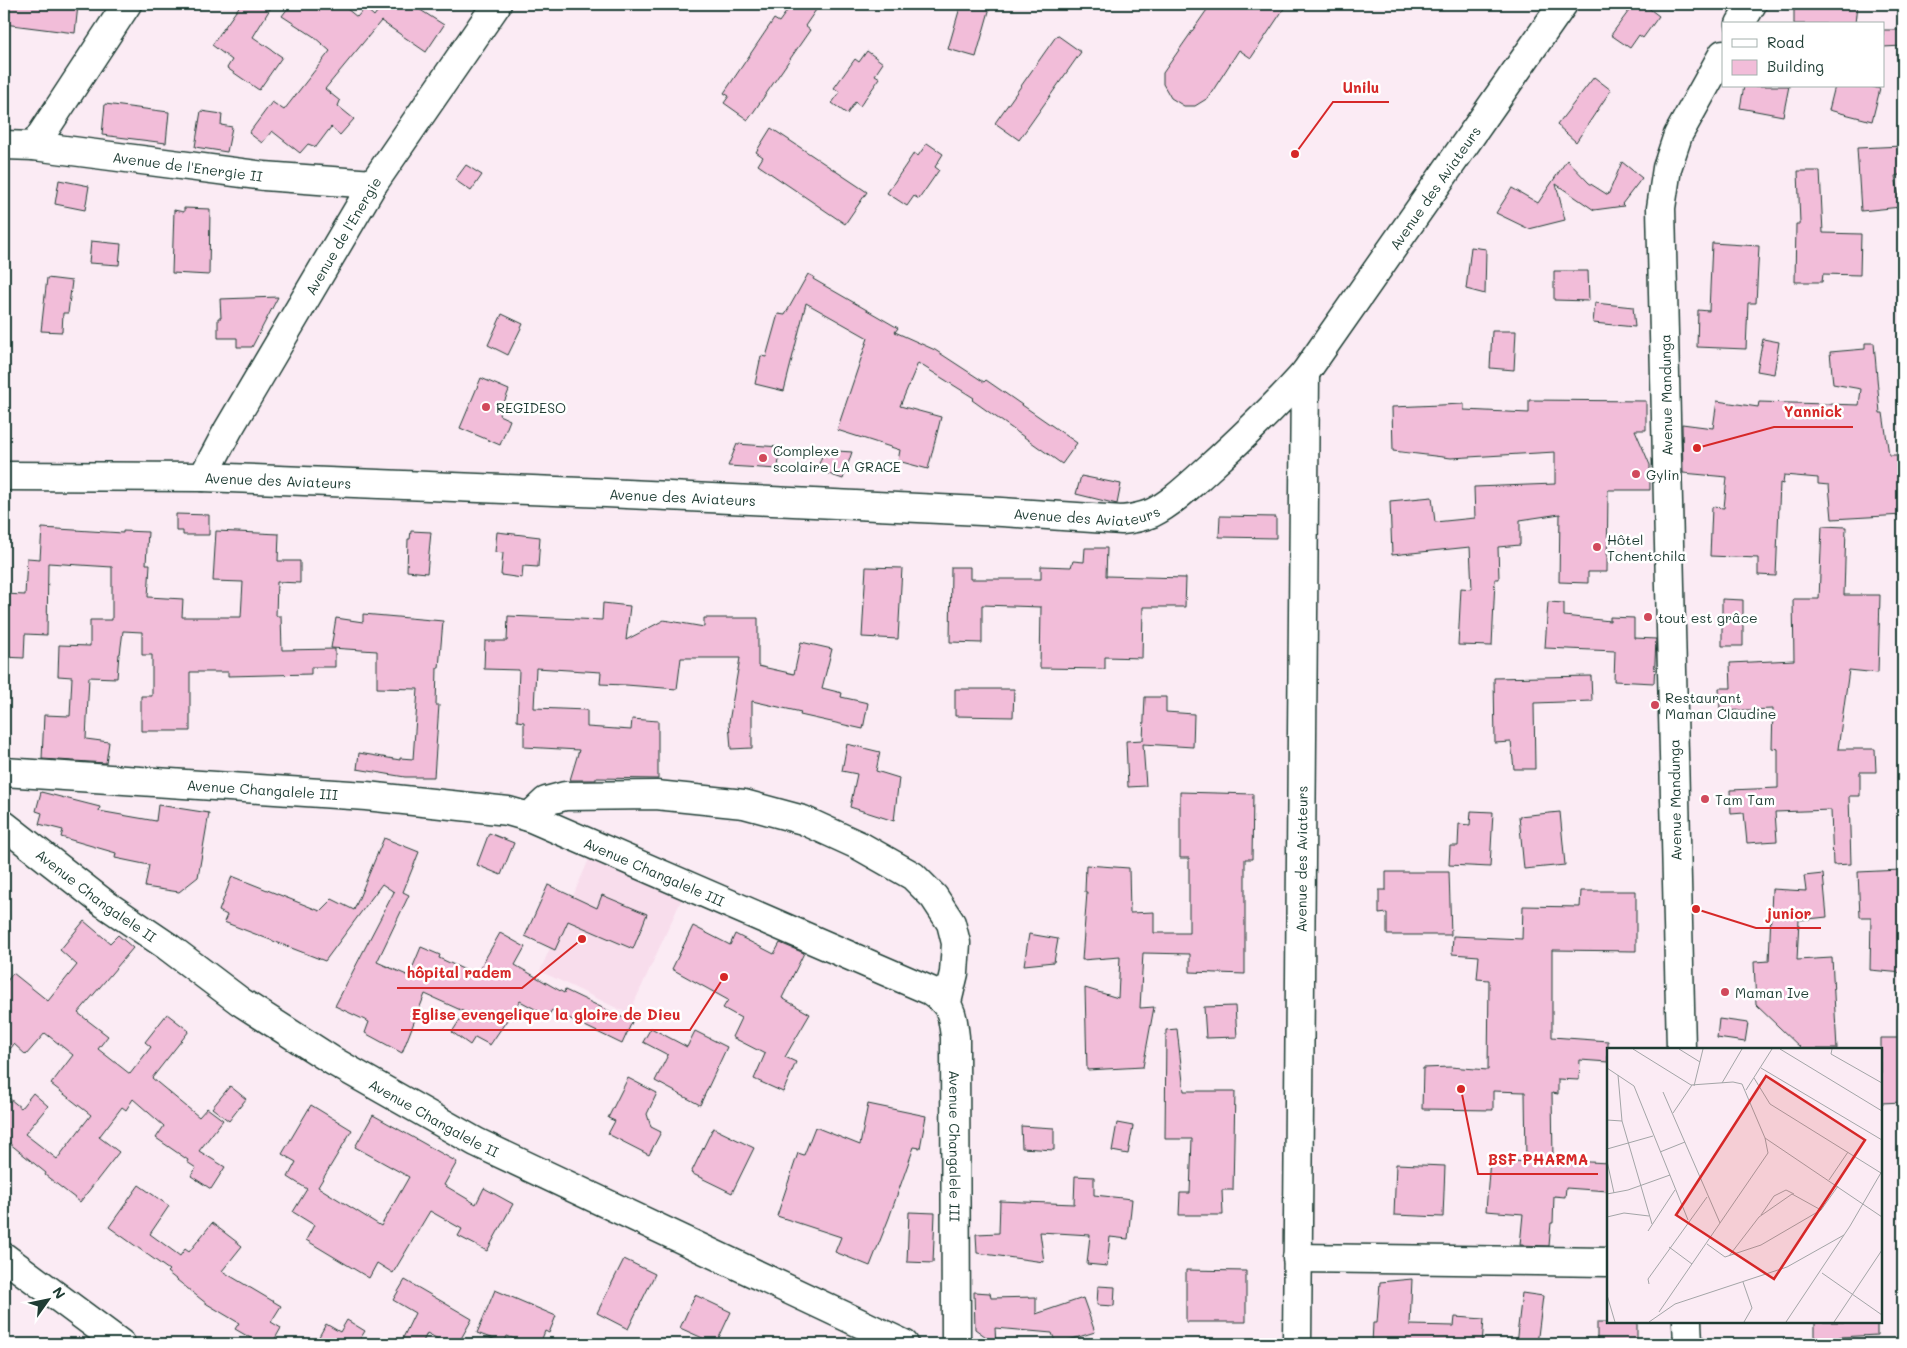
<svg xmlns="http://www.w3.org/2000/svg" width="1907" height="1348" viewBox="0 0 1907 1348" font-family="Mali,sans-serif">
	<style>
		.built { fill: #f8ddec; fill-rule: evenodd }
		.building { fill: #f2bdd9; stroke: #1f3d34 }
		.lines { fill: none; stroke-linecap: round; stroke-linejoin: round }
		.minor-casing { stroke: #1f3d34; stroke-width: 31 }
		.minor { stroke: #fff; stroke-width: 28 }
		.poi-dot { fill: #d1495b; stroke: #fff; stroke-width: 2 }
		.labels { text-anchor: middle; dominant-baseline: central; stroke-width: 5; stroke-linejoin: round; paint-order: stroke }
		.street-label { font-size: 14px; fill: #1f3d34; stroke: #fff }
		.poi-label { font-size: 14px; fill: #1f3d34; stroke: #fff; text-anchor: start }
		.inset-road { fill: none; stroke: #a3a5a7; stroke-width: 1 }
		.view { fill: #d62828; fill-opacity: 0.15; stroke: #d62828; stroke-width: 2.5 }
		.inset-edge { fill: none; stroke: #1f3d34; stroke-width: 2.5 }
		.leader { fill: none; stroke: #d62828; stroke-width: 2 }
		.callout-dot { fill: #d62828; stroke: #fff; stroke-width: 2 }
		.callout-label { font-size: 15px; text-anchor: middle; font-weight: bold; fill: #d62828; stroke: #fff; stroke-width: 5; stroke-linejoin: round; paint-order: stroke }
	</style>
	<rect width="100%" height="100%" fill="#fbebf4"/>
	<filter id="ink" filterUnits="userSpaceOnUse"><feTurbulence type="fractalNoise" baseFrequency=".02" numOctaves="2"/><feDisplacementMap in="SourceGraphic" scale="10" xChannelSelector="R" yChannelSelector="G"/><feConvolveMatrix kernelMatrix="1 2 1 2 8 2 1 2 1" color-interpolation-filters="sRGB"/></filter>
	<g filter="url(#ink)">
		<path class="built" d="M590,857L684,894L629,1014L540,971ZM602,895L647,914L633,949L588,930Z"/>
		<g class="building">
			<polygon points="4,4 78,5 75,33 4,24"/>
			<polygon points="241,4 273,4 253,37 282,57 259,90 227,68 232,60 212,45"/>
			<polygon points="291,4 341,4 357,17 365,8 374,16 383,4 411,4 444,25 426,52 381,21 325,89 340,101 338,106 354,119 340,135 331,127 316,147 308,144 300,153 272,131 262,143 249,133 272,102 284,110 330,51 313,36 282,16"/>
			<polygon points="792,4 820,4 805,26 810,30 748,120 724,103 729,96 724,93 774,19 779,22"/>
			<polygon points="961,4 991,4 976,57 948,49"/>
			<polygon points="1211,4 1287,4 1251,58 1239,50 1208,98 1195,106 1184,106 1171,98 1163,84 1163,73"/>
			<polygon points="1634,4 1643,4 1659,16 1643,38 1639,35 1630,48 1611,35"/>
			<polygon points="1794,4 1857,4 1855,24 1794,24"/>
			<polygon points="1883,30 1903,30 1903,46 1883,47"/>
			<polygon points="1057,35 1081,52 1019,140 995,123"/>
			<polygon points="867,51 883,63 875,75 880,78 860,106 855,102 847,114 832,103 840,92 834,88 855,59 859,62"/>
			<polygon points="1594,77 1611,90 1576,142 1557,125"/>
			<polygon points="1744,86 1789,86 1783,116 1740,108"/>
			<polygon points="1835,86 1870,86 1880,89 1872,121 1829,110"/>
			<polygon points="105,104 169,112 166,143 102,135"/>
			<polygon points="201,111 222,114 221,125 232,127 227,152 195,147"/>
			<polygon points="771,128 867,192 845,224 758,165 763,157 756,152"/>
			<polygon points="927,143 943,154 935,167 939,170 919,199 914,196 907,206 887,193 914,153 918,156"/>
			<polygon points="1903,146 1903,174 1895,176 1901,207 1861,211 1857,148"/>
			<polygon points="1567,160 1589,183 1608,195 1622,162 1642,178 1622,204 1624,206 1594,210 1556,184 1565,220 1529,229 1496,213 1512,188 1538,203"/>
			<polygon points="466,165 482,175 471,191 455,180"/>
			<polygon points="1798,171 1820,171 1823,233 1861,234 1860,275 1823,274 1822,282 1795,282 1796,224 1800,224"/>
			<polygon points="59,180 89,186 85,210 55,204"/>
			<polygon points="184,208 210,209 209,275 172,273 174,210 184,212"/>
			<polygon points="91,241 121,244 119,265 89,263"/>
			<polygon points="1712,243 1759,246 1756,303 1748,303 1746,349 1697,347 1698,310 1709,311"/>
			<polygon points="1471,247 1486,249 1485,294 1466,289"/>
			<polygon points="1554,271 1588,271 1589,301 1554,300"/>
			<polygon points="808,274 814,277 813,279 898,328 895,332 935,350 984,382 986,380 1077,443 1062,464 972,400 974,398 918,363 900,406 941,417 928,469 898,461 900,450 837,430 868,338 806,303 784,391 755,384 761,356 766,357 778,314 785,315"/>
			<polygon points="47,278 72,281 68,313 63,313 62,332 41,331"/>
			<polygon points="278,297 252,347 237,347 237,338 218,338 218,318 221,318 220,299"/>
			<polygon points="1595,303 1633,307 1635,327 1593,323"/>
			<polygon points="502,314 523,324 508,355 488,345"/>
			<polygon points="1492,331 1516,331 1514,370 1490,368"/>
			<polygon points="1763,339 1779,342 1774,374 1757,371"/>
			<polygon points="1865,343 1874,343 1880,413 1883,413 1889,455 1903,455 1903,515 1832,519 1829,485 1818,484 1818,478 1784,475 1783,484 1780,483 1776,576 1758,575 1758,558 1710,556 1712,507 1724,508 1727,477 1683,473 1682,424 1713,428 1717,401 1758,407 1759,402 1859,405 1861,389 1833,384 1830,352 1865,349"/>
			<polygon points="481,378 509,390 499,415 510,420 500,445 460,428"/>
			<polygon points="1529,400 1646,401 1646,430 1635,430 1650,465 1650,490 1608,490 1607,572 1588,572 1588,583 1559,582 1560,514 1520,520 1520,545 1498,547 1499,579 1495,579 1492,646 1458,645 1461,588 1472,589 1470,547 1392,555 1390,501 1432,497 1435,522 1475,518 1474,487 1555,484 1555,452 1451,458 1393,451 1392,407 1464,404 1464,410 1529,413"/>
			<polygon points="737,444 780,447 778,469 728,466"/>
			<polygon points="824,450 852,452 843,479 817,470"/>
			<polygon points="1081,476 1121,484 1117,504 1076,494"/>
			<polygon points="176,514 209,515 209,535 183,535 183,531 176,531"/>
			<polygon points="1220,516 1276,517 1276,538 1219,537"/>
			<polygon points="1822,526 1846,527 1844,595 1880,595 1878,673 1849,670 1838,749 1875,749 1876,772 1860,772 1860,796 1849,796 1851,864 1833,865 1831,810 1775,812 1777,841 1747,843 1744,813 1731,814 1730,790 1778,788 1778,749 1772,748 1773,709 1720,711 1719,688 1731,688 1730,663 1794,660 1793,599 1819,599"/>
			<polygon points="42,528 123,533 123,531 148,532 146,564 150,564 148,597 183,599 182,617 241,617 243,582 213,581 216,531 279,534 278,561 300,561 300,583 277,582 276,616 281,616 282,650 335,649 335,667 311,667 311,674 228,676 228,672 190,672 190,731 141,731 141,696 152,696 152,655 142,655 142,632 123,631 120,654 119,654 117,678 89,677 86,739 109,742 106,763 42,759 44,715 70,716 72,677 58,676 59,645 90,646 90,620 112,620 112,567 48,563 47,635 25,634 24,658 4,657 4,594 25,595 27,558 40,559"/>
			<polygon points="411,531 431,532 427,573 407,571 408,539 410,539"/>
			<polygon points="497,532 540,537 538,567 523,566 522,578 501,575 503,553 495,552"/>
			<polygon points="1085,548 1107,548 1106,576 1186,578 1185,607 1143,607 1142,658 1105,657 1105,669 1040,668 1041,607 982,605 982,643 950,642 951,567 970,567 970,579 1041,579 1041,566 1071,567 1073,561 1084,562"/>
			<polygon points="866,567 902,568 898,639 862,637"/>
			<polygon points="1722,599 1743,600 1743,646 1722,646"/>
			<polygon points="1548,602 1564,603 1564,616 1610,621 1610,617 1634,618 1634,638 1656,639 1654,683 1614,681 1615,651 1545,648"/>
			<polygon points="603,603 630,606 626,640 664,620 704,627 704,618 758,618 758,666 794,674 801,642 832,649 822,688 842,693 841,697 868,703 863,729 800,715 801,712 752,701 752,748 731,749 729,722 740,658 681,658 677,689 626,685 600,684 601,672 536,668 534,708 587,710 587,727 631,730 632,719 658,721 658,779 596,778 596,780 570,780 579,750 524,747 524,722 517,721 519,670 484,669 485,641 507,641 508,616 602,620"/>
			<polygon points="363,614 443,621 439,668 437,668 436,705 439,705 434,777 405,777 357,769 359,753 400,760 400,758 413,759 418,689 377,688 377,651 331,648 336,618 363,622"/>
			<polygon points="1591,676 1592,701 1534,703 1535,769 1514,769 1511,742 1495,743 1494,678"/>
			<polygon points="955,689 1014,689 1013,717 955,716"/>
			<polygon points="1145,697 1166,697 1166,712 1194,714 1193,747 1143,744 1146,786 1128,787 1126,741 1143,740"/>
			<polygon points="847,744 880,752 876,771 899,778 894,821 850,807 857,774 842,771"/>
			<polygon points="41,792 100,807 99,811 156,821 158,805 209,813 198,877 179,892 145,887 149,865 115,858 116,853 61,837 63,830 39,824 42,813 36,811"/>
			<polygon points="1180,792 1253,794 1252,859 1245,859 1245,974 1190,972 1190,954 1143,953 1140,1008 1154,1007 1143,1067 1087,1070 1085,988 1118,998 1120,957 1082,960 1087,892 1085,892 1086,865 1129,868 1130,913 1154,912 1154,933 1189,933 1189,858 1180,858"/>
			<polygon points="1471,811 1493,812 1490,867 1449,865 1450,846 1458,846 1459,824 1470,825"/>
			<polygon points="1560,812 1565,865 1524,869 1519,816"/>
			<polygon points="489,833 514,843 501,875 477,865"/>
			<polygon points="384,838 419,852 403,892 409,895 377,962 409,976 421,947 440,955 439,958 476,975 500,933 525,947 515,965 564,993 565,990 632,1022 622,1044 552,1010 548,1016 520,1001 490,1045 475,1037 470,1045 452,1032 465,1012 425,994 402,1053 365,1033 369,1022 335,1006 394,892 382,884 325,961 224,922 227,915 219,911 232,876 320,911 332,899 354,910"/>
			<polygon points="1901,870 1903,900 1903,973 1870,970 1871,917 1860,917 1858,872"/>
			<polygon points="1386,872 1449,872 1451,935 1387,935 1387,913 1379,914 1379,890 1386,890"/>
			<polygon points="1823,874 1827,917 1799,920 1797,960 1832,958 1837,1049 1802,1049 1756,1005 1754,962 1769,961 1772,889 1806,891 1804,876"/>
			<polygon points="548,885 597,908 602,895 647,914 633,949 568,921 555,950 525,936"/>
			<polygon points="1581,891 1636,891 1636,951 1552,950 1552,1037 1608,1041 1608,1062 1580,1060 1579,1080 1558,1079 1558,1094 1552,1093 1553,1160 1608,1163 1608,1191 1566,1188 1565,1197 1554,1196 1553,1223 1551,1223 1549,1246 1520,1245 1523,1214 1486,1211 1490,1159 1526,1162 1525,1092 1493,1091 1493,1110 1422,1109 1423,1068 1450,1067 1488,1070 1489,980 1477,979 1479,956 1452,954 1453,936 1522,939 1523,906 1580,907"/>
			<polygon points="84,921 110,943 118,935 133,948 78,1013 108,1036 98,1049 130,1074 151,1047 145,1042 167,1014 189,1031 152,1078 199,1117 207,1108 223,1120 199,1151 225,1167 211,1189 191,1176 196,1168 187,1162 188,1160 156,1138 164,1126 133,1099 126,1110 122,1107 99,1137 119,1152 80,1202 45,1175 46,1173 4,1139 4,1094 21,1108 33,1093 48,1106 25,1134 57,1159 91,1115 51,1084 73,1055 45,1033 26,1055 14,1044 4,1057 4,985 13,973 48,1001 77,965 60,950"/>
			<polygon points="693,926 730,945 735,934 774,954 780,943 804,953 782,998 810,1014 785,1057 796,1062 783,1092 754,1079 765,1054 732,1037 741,1018 723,1008 728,1000 672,969"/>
			<polygon points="1029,934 1058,939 1054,962 1024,965"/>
			<polygon points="1235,1006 1237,1037 1206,1038 1204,1007"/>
			<polygon points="1719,1019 1748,1023 1745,1042 1717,1038"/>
			<polygon points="651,1028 687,1047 695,1031 727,1047 700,1105 655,1081 668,1055 643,1042"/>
			<polygon points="1177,1029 1184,1091 1235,1091 1233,1190 1222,1190 1223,1215 1179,1215 1180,1193 1190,1193 1192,1139 1165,1139 1166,1030"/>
			<polygon points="1881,1038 1903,1038 1903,1102 1881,1103"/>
			<polygon points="628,1078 657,1093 647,1114 651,1127 661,1132 649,1155 608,1134 615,1121 608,1118"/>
			<polygon points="230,1086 246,1099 229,1121 212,1108"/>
			<polygon points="868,1104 926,1116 920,1148 914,1147 889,1218 870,1266 835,1252 841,1237 777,1216 798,1153 804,1155 815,1127 860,1145"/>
			<polygon points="311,1105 352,1130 318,1187 381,1226 409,1177 355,1147 373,1115 457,1162 444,1185 476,1204 484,1188 513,1204 487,1251 458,1236 462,1229 430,1211 393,1273 377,1263 369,1278 306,1240 314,1225 293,1212 307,1189 288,1177 296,1162 282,1154"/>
			<polygon points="1117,1123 1133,1126 1128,1154 1112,1151"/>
			<polygon points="1021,1126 1054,1128 1054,1150 1022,1148"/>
			<polygon points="713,1128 754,1148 732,1193 691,1173"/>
			<polygon points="1396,1164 1445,1166 1443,1217 1394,1215"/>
			<polygon points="1075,1176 1094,1177 1094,1195 1132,1199 1128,1239 1110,1237 1107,1266 1087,1264 1090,1235 1040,1232 1044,1262 977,1253 976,1234 999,1233 1000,1201 1074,1204"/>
			<polygon points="139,1185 169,1206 150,1234 180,1256 185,1249 189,1252 212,1223 242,1246 222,1271 281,1306 271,1322 281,1328 272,1344 261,1344 235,1329 239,1323 207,1304 167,1272 169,1270 109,1227"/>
			<polygon points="909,1212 935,1213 933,1263 907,1262"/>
			<polygon points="624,1259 655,1274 628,1329 597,1313"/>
			<polygon points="1186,1270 1246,1271 1246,1322 1186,1322"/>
			<polygon points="1412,1279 1410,1325 1454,1326 1455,1317 1484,1319 1482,1344 1372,1344 1373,1323 1377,1323 1380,1282"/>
			<polygon points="405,1280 472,1319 458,1344 447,1344 427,1333 422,1344 400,1344 415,1313 393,1300"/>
			<polygon points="1098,1286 1115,1287 1114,1306 1097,1305"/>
			<polygon points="495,1290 556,1316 549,1333 545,1331 540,1344 527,1344 507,1336 504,1343 477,1333"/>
			<polygon points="974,1292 990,1293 991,1298 1036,1297 1036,1314 1083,1298 1095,1332 1056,1344 1052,1333 995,1328 996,1344 975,1329"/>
			<polygon points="1522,1293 1543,1296 1537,1344 1516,1344"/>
			<polygon points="695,1295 731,1312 716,1344 680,1328"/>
			<polygon points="347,1320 365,1331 358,1342 361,1344 315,1344 326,1324 340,1332"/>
			<rect x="1597" y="1322" width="40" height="22"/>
			<polygon points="1815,1322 1877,1322 1877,1335 1839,1337 1839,1344 1815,1344"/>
		</g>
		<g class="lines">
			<g class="minor-casing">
				<g id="minor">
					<polyline points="1740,24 1752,4"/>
					<path id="s1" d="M4,145L34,146L264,176L373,184"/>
					<polyline points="34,146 127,4"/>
					<path id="s2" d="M4,476L203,477L606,493L1002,512L1122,520C1132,519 1142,517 1152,513C1172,503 1190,485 1207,470C1241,439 1274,408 1305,373L1563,4"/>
					<path id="s3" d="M203,477L228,430L373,184L497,4"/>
					<path id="s4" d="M4,772L366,796L508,811L529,817L931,991C952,1006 952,1012 955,1037L956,1344"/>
					<polyline points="529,817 546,801 565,796 656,795 744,804 803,820 860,846 913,876 934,897 951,923 956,943 954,973 947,1002"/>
					<path id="s5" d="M4,825L105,904L167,946L241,1002L333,1061L476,1142L904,1344"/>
					<polyline points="1681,1049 1661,208 1667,168 1678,135 1723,54"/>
					<polyline points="4,1257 121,1344"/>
					<polyline points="1297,1258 1608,1262"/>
					<polyline points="1687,1322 1688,1344"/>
					<path id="s6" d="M1297,1344L1305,373"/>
				</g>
			</g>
			<use href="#minor" class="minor"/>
		</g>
	</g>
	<g class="poi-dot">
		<circle cx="486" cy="407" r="5"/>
		<circle cx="763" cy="458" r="5"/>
		<circle cx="1636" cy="474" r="5"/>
		<circle cx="1597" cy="547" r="5"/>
		<circle cx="1648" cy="617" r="5"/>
		<circle cx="1655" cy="705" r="5"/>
		<circle cx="1705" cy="799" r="5"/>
		<circle cx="1725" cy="992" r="5"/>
	</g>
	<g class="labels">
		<g class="street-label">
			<text stroke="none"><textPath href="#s1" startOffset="185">Avenue de l'Energie II</textPath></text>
			<text stroke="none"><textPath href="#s2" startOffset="1584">Avenue des Aviateurs</textPath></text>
			<text stroke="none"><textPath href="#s3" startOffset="279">Avenue de l'Energie</textPath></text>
			<text transform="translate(1666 395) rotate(-91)">Avenue Mandunga</text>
			<text stroke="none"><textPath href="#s2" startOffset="274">Avenue des Aviateurs</textPath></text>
			<text stroke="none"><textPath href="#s2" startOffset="679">Avenue des Aviateurs</textPath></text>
			<text stroke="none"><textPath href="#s2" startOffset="1084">Avenue des Aviateurs</textPath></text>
			<text stroke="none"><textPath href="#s4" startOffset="259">Avenue Changalele III</textPath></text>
			<text transform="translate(1675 800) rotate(-91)">Avenue Mandunga</text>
			<text stroke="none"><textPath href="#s6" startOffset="485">Avenue des Aviateurs</textPath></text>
			<text stroke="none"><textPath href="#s4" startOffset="664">Avenue Changalele III</textPath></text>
			<text stroke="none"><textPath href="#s5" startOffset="116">Avenue Changalele II</textPath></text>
			<text stroke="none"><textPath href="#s5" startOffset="521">Avenue Changalele II</textPath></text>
			<text stroke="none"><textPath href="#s4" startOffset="1129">Avenue Changalele III</textPath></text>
		</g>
		<g class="poi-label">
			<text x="496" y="407">REGIDESO</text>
			<text x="773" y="450">Complexe<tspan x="773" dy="16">scolaire LA GRACE</tspan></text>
			<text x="1646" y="474">Gylin</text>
			<text x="1607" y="539">Hôtel<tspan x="1607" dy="16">Tchentchila</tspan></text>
			<text x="1658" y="617">tout est grâce</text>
			<text x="1665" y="697">Restaurant<tspan x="1665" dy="16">Maman Claudine</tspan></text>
			<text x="1715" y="799">Tam Tam</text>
			<text x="1735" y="992">Maman Ive</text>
		</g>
	</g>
	<g transform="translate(1607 1048)">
		<rect width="275" height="275" fill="#fbebf4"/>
		<path class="inset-road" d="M26,1L84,37L126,34L135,36L158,90L161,105L52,264M72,1L93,14M173,1L275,63M225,1L224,6L275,35M0,20L27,38L81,172M154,20L275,92M11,27L15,73L45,176M147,30L163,56L274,125M115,35L135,1M87,38L96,1M139,42L165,1M56,44L113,175M66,65L85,37M0,72L15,73M158,90L275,169M0,101L46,88M53,104L78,94M0,113L7,145M222,132L241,104M0,146L21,142L63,127M154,167L167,148L179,142L187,146M0,169L17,165L42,168M41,183L68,142M100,196L118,209L154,197L214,162L231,138M62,199L85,216M122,208L152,169L185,146L214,162M215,225L275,267M136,234L145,260L137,274M42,236L41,231L100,149M0,247L8,274M42,274L68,256L180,219L237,187M179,274L243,178L275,123M227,274L275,202"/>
		<path class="view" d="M159,28L258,92L167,231L69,167Z"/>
		<rect width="275" height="275" class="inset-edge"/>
	</g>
	<path class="leader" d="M1295 154L1333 102H1389M1697 448L1774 427H1853M1696 909L1756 928H1821M582 939L522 988H397M724 977L690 1030H401M1461 1089L1478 1174H1598"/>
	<g class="callout-dot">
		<circle cx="1295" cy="154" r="5"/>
		<circle cx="1697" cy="448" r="5"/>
		<circle cx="1696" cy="909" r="5"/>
		<circle cx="582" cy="939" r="5"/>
		<circle cx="724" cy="977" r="5"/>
		<circle cx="1461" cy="1089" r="5"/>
	</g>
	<g class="callout-label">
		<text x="1361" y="93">Unilu</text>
		<text x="1813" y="417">Yannick</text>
		<text x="1789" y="919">junior</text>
		<text x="459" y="978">hôpital radem</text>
		<text x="546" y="1020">Eglise evengelique la gloire de Dieu</text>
		<text x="1538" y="1165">BSF PHARMA</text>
	</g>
	<rect width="1907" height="1348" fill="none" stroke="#fff" stroke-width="20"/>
	<rect x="10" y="10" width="1887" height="1328" fill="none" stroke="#1f3d34" stroke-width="2" filter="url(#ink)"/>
	<rect x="1722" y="22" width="162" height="65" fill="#ffffff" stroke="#a5b1ae"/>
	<rect x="1732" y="39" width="25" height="8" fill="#ffffff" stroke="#a5b1ae"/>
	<text x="1767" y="48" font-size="15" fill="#1f3d34">Road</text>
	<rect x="1732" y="60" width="25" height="15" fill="#f2bdd9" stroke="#a5b1ae"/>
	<text x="1767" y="72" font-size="15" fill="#1f3d34">Building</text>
	<g transform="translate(48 1300) rotate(57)" stroke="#ffffff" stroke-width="4" paint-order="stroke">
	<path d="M0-4L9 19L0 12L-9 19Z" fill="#1f3d34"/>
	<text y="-8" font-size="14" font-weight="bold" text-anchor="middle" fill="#1f3d34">N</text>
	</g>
</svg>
